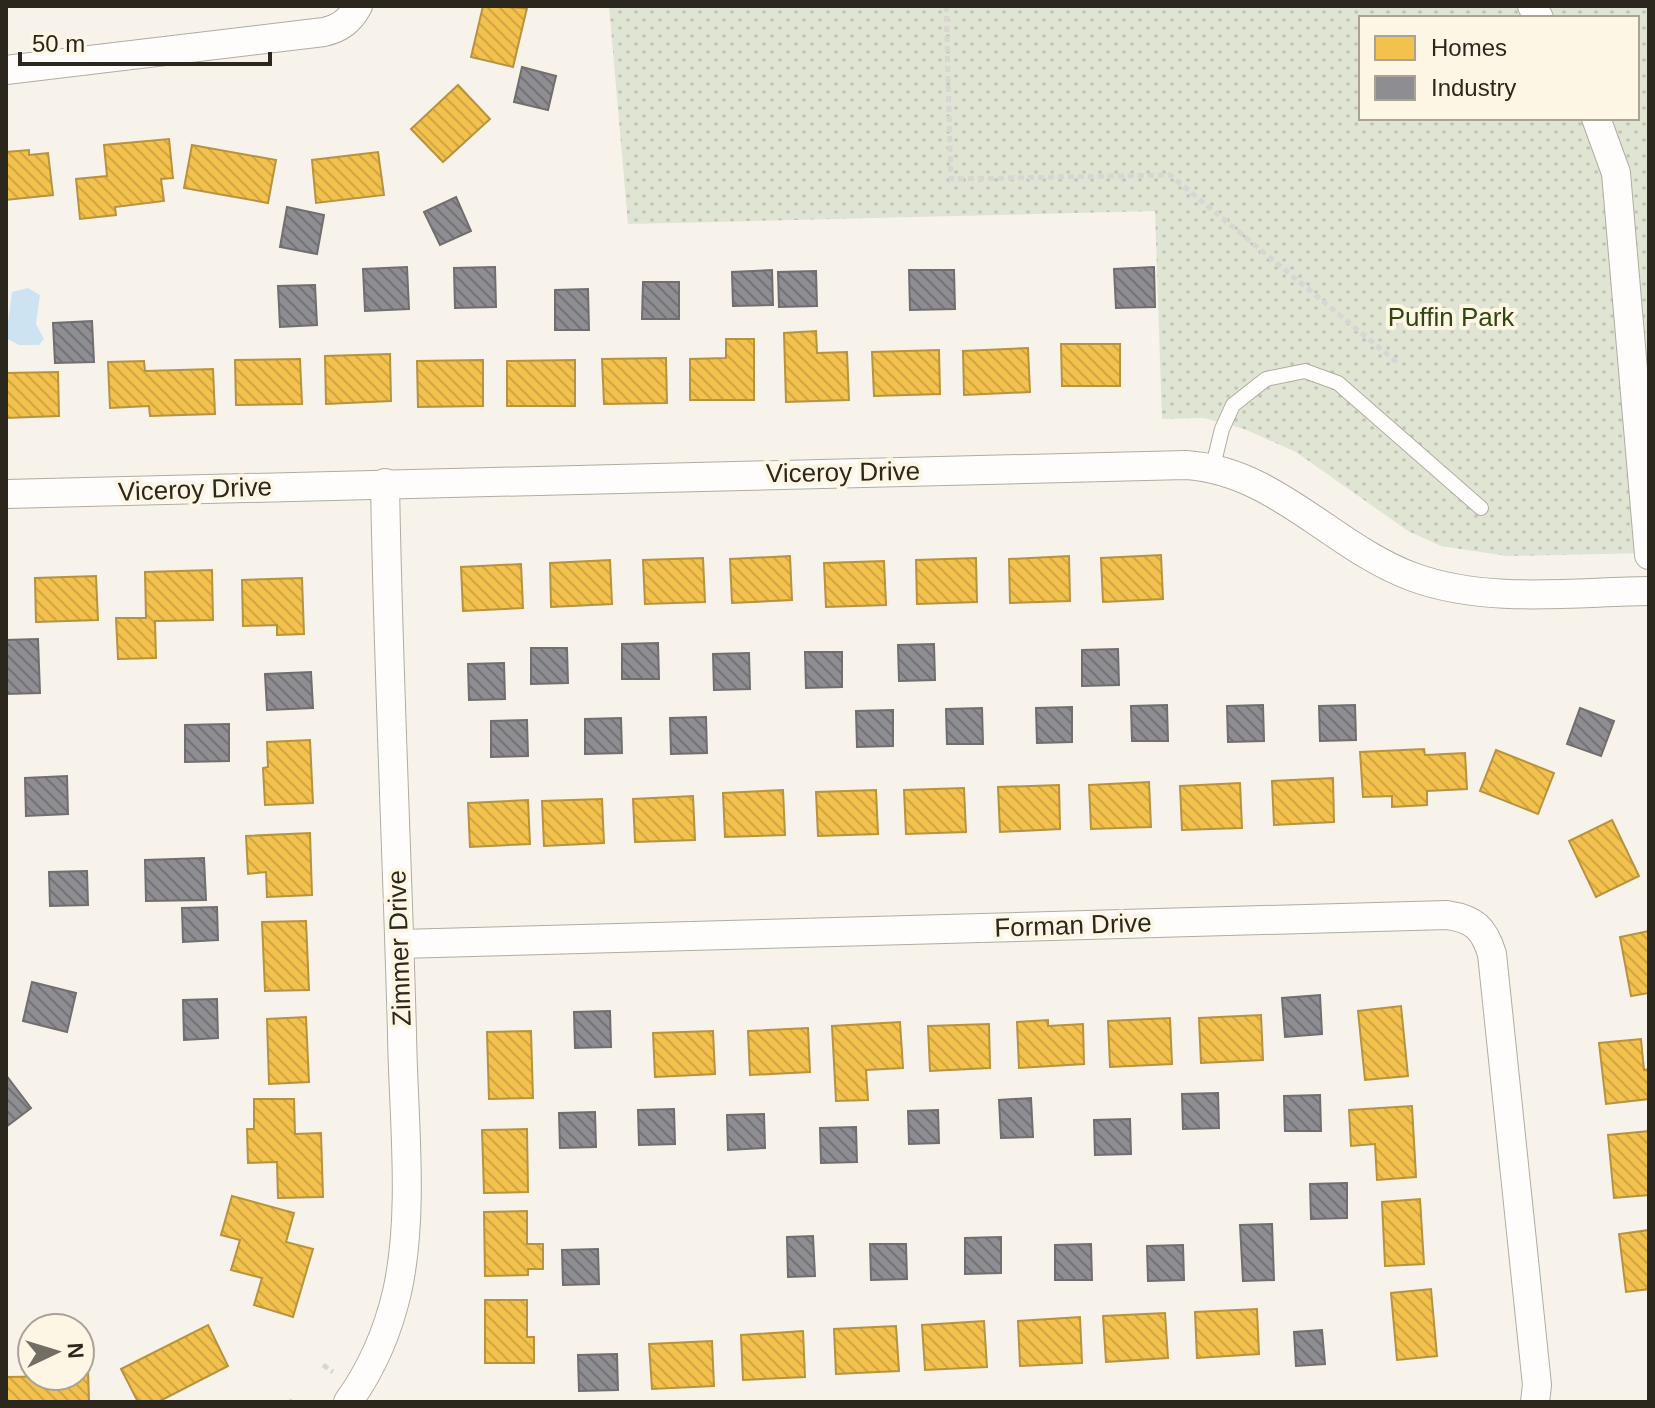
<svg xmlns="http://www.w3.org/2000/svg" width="1655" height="1408" viewBox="0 0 1655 1408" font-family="Helvetica,sans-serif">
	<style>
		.park { fill: url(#park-dots); fill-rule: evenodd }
		.water { fill: #cee3f2 }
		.homes { fill: url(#homes-back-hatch); stroke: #b7933f; stroke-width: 2 }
		.industry { fill: url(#industry-back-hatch); stroke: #706e6f; stroke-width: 2 }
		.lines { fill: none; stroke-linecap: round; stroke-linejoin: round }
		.service-casing { stroke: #b0aca2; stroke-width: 16 }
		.minor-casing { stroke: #b0aca2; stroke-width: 30 }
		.path { stroke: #d8d6d3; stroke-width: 5; stroke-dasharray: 6 4; stroke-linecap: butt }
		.service { stroke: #fefdfc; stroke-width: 14 }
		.minor { stroke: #fefdfc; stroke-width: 28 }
		.labels { text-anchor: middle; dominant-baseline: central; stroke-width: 8; stroke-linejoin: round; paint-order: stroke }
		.park-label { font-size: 26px; fill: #324612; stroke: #fdf6e4 }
		.street-label { font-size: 26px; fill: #2c271c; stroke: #fdf6e4 }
	</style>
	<defs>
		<pattern id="park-dots" width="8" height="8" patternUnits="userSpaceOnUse" patternTransform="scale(2)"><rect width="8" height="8" fill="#e0e4d3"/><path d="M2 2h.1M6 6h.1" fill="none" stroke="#c0c4b5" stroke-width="1.8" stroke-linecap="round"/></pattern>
		<pattern id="homes-back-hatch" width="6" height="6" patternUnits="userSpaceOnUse" patternTransform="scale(2)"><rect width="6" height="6" fill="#f2c14e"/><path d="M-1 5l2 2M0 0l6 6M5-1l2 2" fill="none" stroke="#d0a644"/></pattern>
		<pattern id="industry-back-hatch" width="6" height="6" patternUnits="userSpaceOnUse" patternTransform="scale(2)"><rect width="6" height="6" fill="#8d8d92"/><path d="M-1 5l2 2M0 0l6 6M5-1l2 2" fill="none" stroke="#737376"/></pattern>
	</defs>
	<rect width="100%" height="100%" fill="#f7f3ea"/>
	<path class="park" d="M609,6H1649V553L1507,556L1441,546L1408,531L1296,452L1244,429L1204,418L1162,419L1155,211L628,224ZM1361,18H1637V118H1361Z"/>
	<polygon class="water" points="28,288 40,295 36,324 44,339 39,345 19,345 6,338 12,292"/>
	<g class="homes">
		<polygon points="483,6 527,8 513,67 471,57"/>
		<polygon points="458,85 490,119 443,162 411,129"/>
		<polygon points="169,139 173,178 161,179 164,201 115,207 116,215 80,219 76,179 107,176 104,145"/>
		<polygon points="192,145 276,160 268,203 184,188"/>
		<polygon points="29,150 29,155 48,153 53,195 6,200 6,152"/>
		<polygon points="378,152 384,195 316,203 312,160"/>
		<polygon points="816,331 817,353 847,352 849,400 786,402 784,333"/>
		<polygon points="726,339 754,339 754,400 690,400 690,359 726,358"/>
		<polygon points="1061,344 1120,344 1120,386 1062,386"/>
		<polygon points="1028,348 1030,392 964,395 963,351"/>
		<polygon points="939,350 940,394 874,396 872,352"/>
		<polygon points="390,354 391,401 326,404 325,356"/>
		<polygon points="666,358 667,403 604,404 602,359"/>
		<polygon points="300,359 302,404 236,405 235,360"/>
		<polygon points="483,360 483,406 418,407 417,361"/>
		<polygon points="575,360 575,406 507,406 507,361"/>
		<polygon points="144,361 145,371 213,369 215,414 150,416 149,406 110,408 108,362"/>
		<polygon points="58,372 59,416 6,418 6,373"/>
		<polygon points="1161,555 1163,599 1103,602 1101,558"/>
		<polygon points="790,556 792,600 732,603 730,559"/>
		<polygon points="1069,556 1070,601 1010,603 1009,559"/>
		<polygon points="703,558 705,602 645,604 643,560"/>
		<polygon points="976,558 977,602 917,604 916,560"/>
		<polygon points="610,560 612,604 551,607 550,563"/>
		<polygon points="884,561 886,605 826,607 824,563"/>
		<polygon points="521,564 523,608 463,611 461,567"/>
		<polygon points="212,570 213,620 155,621 156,658 118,659 116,618 146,618 145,572"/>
		<polygon points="96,576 98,620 36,622 35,578"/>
		<polygon points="302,578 304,634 277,635 277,625 243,626 242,580"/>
		<polygon points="310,740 313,803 265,805 263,768 268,767 267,742"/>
		<polygon points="1424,749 1425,755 1465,753 1467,789 1427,791 1427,805 1392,807 1392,796 1363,797 1360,752"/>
		<polygon points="1496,750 1554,773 1538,814 1480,791"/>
		<polygon points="1333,778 1334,822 1274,825 1272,781"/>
		<polygon points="1149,782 1151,827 1091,829 1089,785"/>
		<polygon points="1240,783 1242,828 1182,830 1180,786"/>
		<polygon points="1059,785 1060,829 1000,832 998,787"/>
		<polygon points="964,788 966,832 906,834 904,790"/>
		<polygon points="783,790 785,835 725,837 723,793"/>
		<polygon points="876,790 878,834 818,836 816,792"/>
		<polygon points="693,796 695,840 635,842 633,799"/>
		<polygon points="602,799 604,843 544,846 542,801"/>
		<polygon points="528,800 530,844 470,847 468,803"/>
		<polygon points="1612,820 1639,876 1596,897 1569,841"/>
		<polygon points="310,833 312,895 267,897 266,872 248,874 246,836"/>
		<polygon points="306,921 309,990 265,991 262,922"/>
		<polygon points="1649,931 1649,993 1631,996 1620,937"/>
		<polygon points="1401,1006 1408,1076 1365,1080 1358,1011"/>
		<polygon points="1261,1015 1263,1060 1201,1063 1199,1018"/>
		<polygon points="306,1017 309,1082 269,1084 267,1019"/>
		<polygon points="1170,1018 1172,1064 1110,1067 1108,1021"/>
		<polygon points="1048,1020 1048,1026 1083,1024 1084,1064 1019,1068 1017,1022"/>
		<polygon points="900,1022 903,1068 866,1070 868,1100 836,1101 832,1026"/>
		<polygon points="989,1024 990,1068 930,1071 928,1026"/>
		<polygon points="808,1028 810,1072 750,1075 748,1031"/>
		<polygon points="531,1031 533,1098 489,1099 487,1032"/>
		<polygon points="713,1031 715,1074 655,1077 653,1033"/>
		<polygon points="1641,1039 1644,1070 1649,1069 1649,1099 1606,1104 1599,1043"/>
		<polygon points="254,1099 294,1099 295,1134 321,1133 323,1197 278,1198 277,1162 248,1163 247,1129 254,1129"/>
		<polygon points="1412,1106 1416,1177 1377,1180 1375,1144 1351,1146 1349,1110"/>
		<polygon points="527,1129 528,1192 484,1193 482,1130"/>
		<polygon points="1649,1131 1649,1195 1614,1198 1608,1135"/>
		<polygon points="232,1196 294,1213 286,1242 313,1249 293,1317 254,1305 262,1278 231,1270 240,1240 221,1235"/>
		<polygon points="1420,1199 1424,1264 1385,1266 1382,1202"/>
		<polygon points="527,1211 527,1244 543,1244 543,1269 528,1269 528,1275 485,1276 484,1212"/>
		<polygon points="1649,1230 1649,1289 1626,1292 1619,1234"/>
		<polygon points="1431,1289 1437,1356 1397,1360 1391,1293"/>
		<polygon points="485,1300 527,1300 527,1337 534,1337 534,1363 485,1363"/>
		<polygon points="1257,1309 1259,1354 1197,1358 1195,1312"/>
		<polygon points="1165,1313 1168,1358 1106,1362 1103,1316"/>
		<polygon points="1080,1317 1082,1363 1020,1366 1018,1321"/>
		<polygon points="984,1321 987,1367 925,1370 922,1325"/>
		<polygon points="208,1325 228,1366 158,1402 138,1402 121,1369"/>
		<polygon points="896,1326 899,1371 836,1374 834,1329"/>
		<polygon points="803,1331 805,1377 743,1380 741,1335"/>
		<polygon points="712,1341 714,1386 652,1389 649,1344"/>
		<polygon points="88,1370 89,1402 6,1402 6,1377 80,1376 80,1371"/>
	</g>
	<g class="industry">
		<polygon points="522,67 556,76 548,110 514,102"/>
		<polygon points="456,197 471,231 440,245 424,212"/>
		<polygon points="287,207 324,215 317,254 280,247"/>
		<polygon points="407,267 409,309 365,311 363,269"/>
		<polygon points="495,267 496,307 455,308 454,268"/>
		<polygon points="1154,267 1155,307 1116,308 1114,269"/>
		<polygon points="772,270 773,305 733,306 732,272"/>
		<polygon points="909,270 954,270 955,309 910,310"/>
		<polygon points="816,271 817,306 779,307 778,272"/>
		<polygon points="643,282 679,282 679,319 642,319"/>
		<polygon points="315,285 317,325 280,327 278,286"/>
		<polygon points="588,289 589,330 555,330 555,290"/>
		<polygon points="92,321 94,362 55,363 53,323"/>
		<polygon points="38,639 40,693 6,694 6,640"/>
		<polygon points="658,643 659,679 622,679 622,644"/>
		<polygon points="934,644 935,680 899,681 898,645"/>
		<polygon points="531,648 567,648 568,683 531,684"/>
		<polygon points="1118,649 1119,685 1082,686 1082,650"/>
		<polygon points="805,652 842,652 842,687 806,688"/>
		<polygon points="749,653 750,689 714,690 713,654"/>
		<polygon points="504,663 505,699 469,700 468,664"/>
		<polygon points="311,672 313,708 267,710 265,674"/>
		<polygon points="1167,705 1168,741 1132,741 1131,706"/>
		<polygon points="1263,705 1264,741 1228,742 1227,706"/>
		<polygon points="1355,705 1356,740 1320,741 1319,706"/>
		<polygon points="1072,707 1072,742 1037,743 1036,708"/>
		<polygon points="982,708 983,744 947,744 946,709"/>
		<polygon points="1580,708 1614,721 1601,756 1567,744"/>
		<polygon points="893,710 893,746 857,747 856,711"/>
		<polygon points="706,717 707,753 671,754 670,718"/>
		<polygon points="621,718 622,753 585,754 585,719"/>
		<polygon points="527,720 528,756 491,757 491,721"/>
		<polygon points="229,724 229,761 185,762 185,725"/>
		<polygon points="67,776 68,814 26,816 25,778"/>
		<polygon points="204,858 206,900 146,901 145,860"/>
		<polygon points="87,871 88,905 50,906 49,872"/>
		<polygon points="217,907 218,940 183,942 182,908"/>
		<polygon points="32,982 76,993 67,1032 23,1021"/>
		<polygon points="1320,995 1322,1034 1285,1037 1282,998"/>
		<polygon points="217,999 218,1038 184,1040 183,1000"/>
		<polygon points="610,1011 611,1047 575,1048 574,1012"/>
		<polygon points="6,1075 31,1108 6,1127"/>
		<polygon points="1218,1093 1219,1128 1183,1129 1182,1094"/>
		<polygon points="1320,1095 1321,1131 1285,1131 1284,1096"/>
		<polygon points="1031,1098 1033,1137 1001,1138 999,1100"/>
		<polygon points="674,1109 675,1144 639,1145 638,1110"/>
		<polygon points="938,1110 939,1143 909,1144 908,1111"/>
		<polygon points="595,1112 596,1147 560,1148 559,1113"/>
		<polygon points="764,1114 765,1148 728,1150 727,1115"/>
		<polygon points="1130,1119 1131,1154 1095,1155 1094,1120"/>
		<polygon points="856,1127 857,1162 821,1163 820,1128"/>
		<polygon points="1347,1183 1347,1218 1311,1219 1310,1184"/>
		<polygon points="1272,1224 1274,1280 1243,1281 1240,1225"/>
		<polygon points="813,1236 815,1276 788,1277 787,1237"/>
		<polygon points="1001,1237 1001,1273 965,1274 965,1238"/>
		<polygon points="870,1244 906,1244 907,1279 871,1280"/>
		<polygon points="1091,1244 1092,1280 1055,1280 1055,1245"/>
		<polygon points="1183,1245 1184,1280 1148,1281 1147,1246"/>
		<polygon points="598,1249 599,1284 563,1285 562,1250"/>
		<polygon points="1322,1330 1325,1364 1296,1366 1294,1332"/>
		<polygon points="617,1354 618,1390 579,1391 578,1355"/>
	</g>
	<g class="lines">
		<g class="service-casing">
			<polyline id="service" points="1213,466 1222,429 1233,405 1266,379 1305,371 1338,383 1481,508"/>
		</g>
		<g class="minor-casing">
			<g id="minor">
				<polyline points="1532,6 1539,18"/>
				<path d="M6,70L324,32C340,28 350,21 358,6"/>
				<polyline points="1596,118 1616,173 1649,555"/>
				<path d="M6,494L1186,465C1276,471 1332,547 1413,577C1487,604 1572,592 1649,591"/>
				<path d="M400,944L1447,915C1474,919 1484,928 1492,954L1537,1385L1535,1402"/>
				<path d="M348,1402C371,1370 388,1331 397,1292C415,1212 403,1115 402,1033C397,849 388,666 385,483"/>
			</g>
		</g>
		<g class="path">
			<polyline points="946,6 951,179 1170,175 1399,364"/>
			<polyline points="323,1365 333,1372"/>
			<polyline points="289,1400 291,1402"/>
		</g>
		<use href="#service" class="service"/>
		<use href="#minor" class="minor"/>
	</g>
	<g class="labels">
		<g class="park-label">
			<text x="1451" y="317">Puffin Park</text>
		</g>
		<g class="street-label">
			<text transform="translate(843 472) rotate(-1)">Viceroy Drive</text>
			<text transform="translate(195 489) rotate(-2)">Viceroy Drive</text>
			<text transform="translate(1073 925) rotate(-2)">Forman Drive</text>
			<text transform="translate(399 948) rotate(-92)">Zimmer Drive</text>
		</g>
	</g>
	<rect width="1655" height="1408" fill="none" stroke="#2c271c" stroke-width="16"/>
	<rect x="1359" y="16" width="280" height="104" fill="#fdf6e4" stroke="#a9a394" stroke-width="2"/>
	<rect x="1375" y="36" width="40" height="24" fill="#f2c14e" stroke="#a9a394" stroke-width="2"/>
	<text x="1431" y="56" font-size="24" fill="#2c271c">Homes</text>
	<rect x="1375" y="76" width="40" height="24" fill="#8d8d92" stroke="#a9a394" stroke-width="2"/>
	<text x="1431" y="96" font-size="24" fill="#2c271c">Industry</text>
	<g transform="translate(56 1352) rotate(86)"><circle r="38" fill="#fdf6e4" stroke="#a9a394" stroke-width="2"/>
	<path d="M0-6L14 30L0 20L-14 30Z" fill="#736e64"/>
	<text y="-12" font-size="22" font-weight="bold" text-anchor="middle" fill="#2c271c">N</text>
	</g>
	<path d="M20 52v12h250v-12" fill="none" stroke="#2c271c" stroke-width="4"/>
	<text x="32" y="52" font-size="24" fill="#2c271c" stroke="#fdf6e4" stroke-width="6" paint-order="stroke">50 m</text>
</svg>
